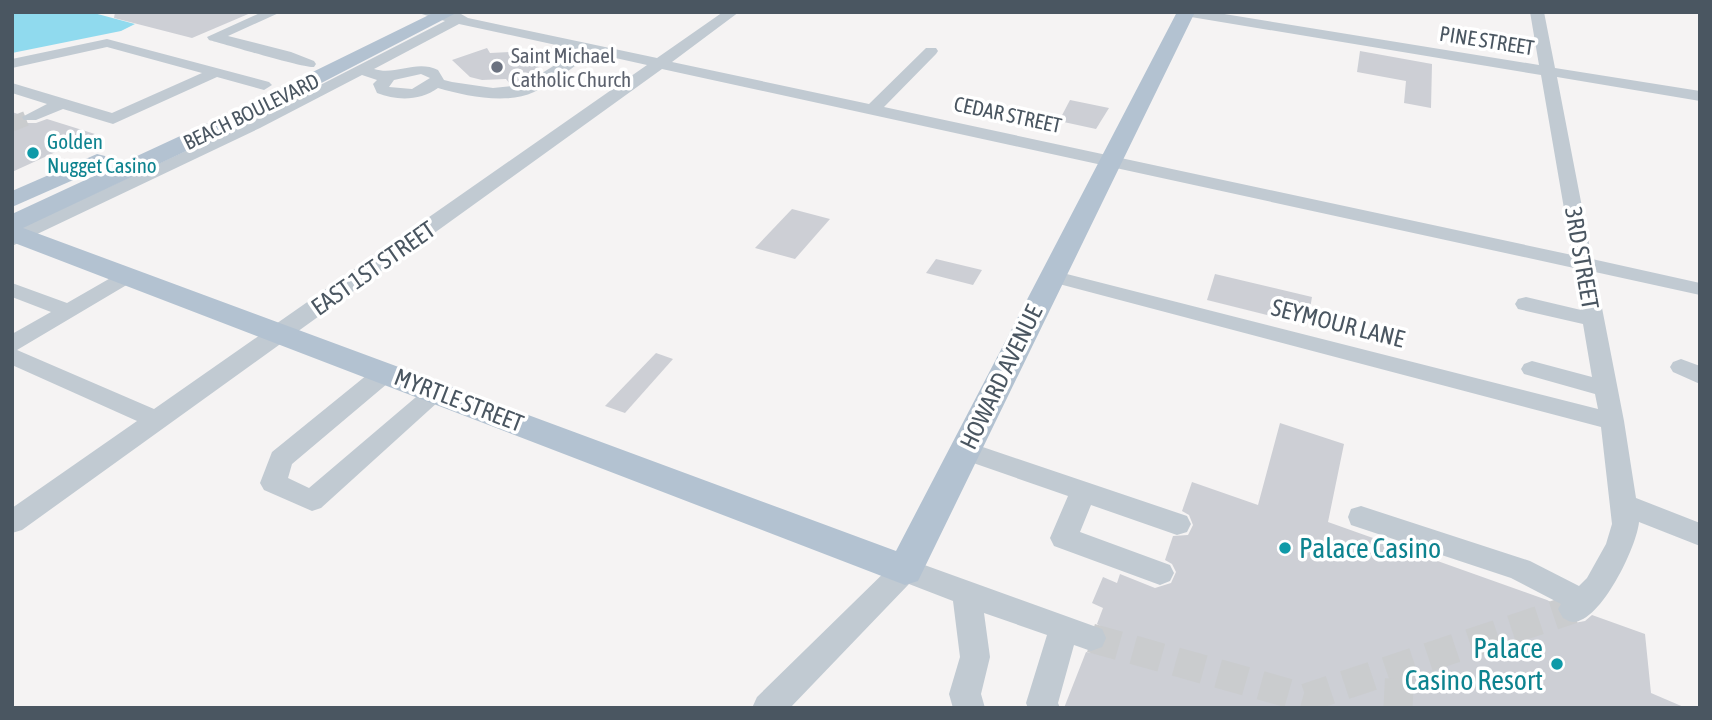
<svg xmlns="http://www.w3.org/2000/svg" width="1712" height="720" viewBox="0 0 1712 720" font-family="'Asap Condensed',sans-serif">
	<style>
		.water { fill: #90daee }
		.building { fill: #cdcfd5 }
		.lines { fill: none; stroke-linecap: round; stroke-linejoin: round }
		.minor-tunnel-far1 { stroke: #caccce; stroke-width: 15; stroke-dasharray: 15 7; stroke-linecap: butt }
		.minor-tunnel { stroke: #caccce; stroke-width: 29; stroke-dasharray: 29 15; stroke-linecap: butt }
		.minor { fill: #c1cad2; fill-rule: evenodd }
		.major { fill: #b3c2d1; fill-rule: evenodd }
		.worship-dot { fill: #6b7280; stroke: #fff; stroke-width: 2.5 }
		.culture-dot { fill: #0f9aa8; stroke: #fff; stroke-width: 2.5 }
		.labels { text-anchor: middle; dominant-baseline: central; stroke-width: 7; stroke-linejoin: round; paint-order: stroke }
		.far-street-label { font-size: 21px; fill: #4a5661; stroke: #fff }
		.far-worship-label { font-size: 21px; fill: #5b616d; stroke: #fff; text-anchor: start }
		.far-culture-label { font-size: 21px; fill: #0d838f; stroke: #fff; text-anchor: start }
		.street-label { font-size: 24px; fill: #4a5661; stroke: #fff }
		.near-culture-label { font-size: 28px; fill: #0d838f; stroke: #fff; text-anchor: start }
	</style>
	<rect width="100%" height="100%" fill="#f5f3f3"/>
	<polygon class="water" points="12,12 90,12 135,24 121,31 12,53"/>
	<g class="building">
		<polygon points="115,12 253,12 192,38 114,18"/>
		<polygon points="487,48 490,53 510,52 525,55 542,70 528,78 510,84 506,79 482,80 470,77 452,60"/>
		<polygon points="1360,51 1432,64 1431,108 1404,103 1406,81 1357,72"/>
		<polygon points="1070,100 1109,108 1096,129 1059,121"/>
		<polygon points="12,112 21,115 24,123 36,123 47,119 95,134 12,172"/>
		<polygon points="792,209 830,219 795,259 755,248"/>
		<polygon points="936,259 982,270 973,285 926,273"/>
		<polygon points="1215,274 1312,297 1307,325 1207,300"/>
		<polygon points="656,353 673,359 625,413 605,406"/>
		<polygon points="1280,423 1344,444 1328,522 1547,600 1557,605 1556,610 1561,619 1569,624 1585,621 1592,615 1645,634 1651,693 1686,708 1064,708 1086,652 1092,653 1103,649 1108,639 1104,628 1097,624 1103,608 1092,603 1103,577 1117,583 1120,574 1155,588 1171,583 1176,572 1172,564 1165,560 1173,536 1188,535 1193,525 1189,515 1182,511 1192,482 1258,505"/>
	</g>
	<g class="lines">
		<polyline class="minor-tunnel-far1" points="12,124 30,117"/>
		<g class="minor-tunnel">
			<polyline points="1091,638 1306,698 1573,609"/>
			<polyline points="1398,708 1400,667"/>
		</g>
		<g class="minor">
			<path d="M262,12H281L228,36L291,52L314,61L316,64L314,67C307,69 224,44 209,40L207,37Z"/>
			<path d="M415,12L461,14L468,18L657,58L723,12H739L672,62L869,104L926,48H936L938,51L936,54L884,107L1572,255L1541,75L1185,16L1178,12H1212L1539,65L1530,12H1544L1555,68L1700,91V101L1557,77L1592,259L1700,283V295L1595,272L1624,421L1636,498L1700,523V546L1639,522C1637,546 1601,622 1573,622C1569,622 1566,619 1563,618L1558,609L1561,604L1511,578L1351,525L1348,517L1351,509L1361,506L1530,561L1579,586L1587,578L1606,544L1612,524L1601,427L1044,280L1041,276L1044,272L1051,270L1598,409L1595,394L1524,374L1521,369L1524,364L1532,361L1592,377L1583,324L1518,309L1515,304L1518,299L1526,297L1581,310L1574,268L662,69L22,530L12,533V508L137,421L12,365V334L51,312L12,297V283L67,303L121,272H135L138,276L135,280L17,350L154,409L647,65L593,53C574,66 555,82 534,92C506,105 466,96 438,88C420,101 397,101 377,93L373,84L377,80L362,75L260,128L12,246V232L248,122L445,21ZM459,24L579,50L523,85L493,88L452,82L444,80L438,70C416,59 396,76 374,69ZM421,74L430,78L412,89L389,87L394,80Z"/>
			<polygon points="107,39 269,82 272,85 264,90 217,77 113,124 63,109 36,120 24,120 22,117 47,104 12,93 12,83 112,113 202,73 107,47 12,68 12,59"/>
			<polygon points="1681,359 1700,366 1700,384 1673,372 1670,367 1673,362"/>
			<polygon points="386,364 394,366 398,372 394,378 292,464 288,478 309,488 429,386 437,384 445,386 449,392 321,508 312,511 264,490 260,483 272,452 378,366"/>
			<polygon points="965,441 1187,516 1191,524 1187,532 1177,535 1091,505 1080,532 1170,565 1174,573 1170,581 1160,585 1054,546 1050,538 1068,496 956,457 952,450 956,443"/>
			<polygon points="905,558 1102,629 1106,638 1102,647 1091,651 1074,645 1058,703 1060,708 1028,708 1026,703 1047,635 984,613 990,657 981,694 985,708 953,708 949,694 960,657 953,601 909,584 790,708 752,708 757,697 895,562"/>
		</g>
		<g class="major">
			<polygon points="435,12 458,12 235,128 23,228 896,551 1177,12 1195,12 918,581 905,585 12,242 12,214 219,118"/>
			<polygon points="97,154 105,156 108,161 105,166 12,207 12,191"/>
		</g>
	</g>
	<circle class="worship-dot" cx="497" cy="67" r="7"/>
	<g class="culture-dot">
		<circle cx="33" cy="153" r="7"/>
		<circle cx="1285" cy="548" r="7"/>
		<circle cx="1557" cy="664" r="7"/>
	</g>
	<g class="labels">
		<g class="far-street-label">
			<text transform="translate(1487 40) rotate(9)">PINE STREET</text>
			<text transform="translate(251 111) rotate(-26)">BEACH BOULEVARD</text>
			<text transform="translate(1008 114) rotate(12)">CEDAR STREET</text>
		</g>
		<g class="far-worship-label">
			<text x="511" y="55">Saint Michael<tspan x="511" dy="24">Catholic Church</tspan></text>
		</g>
		<g class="far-culture-label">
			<text x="47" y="141">Golden<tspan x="47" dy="24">Nugget Casino</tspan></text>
		</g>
		<g class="street-label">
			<text transform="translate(1582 258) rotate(80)">3RD STREET</text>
			<text transform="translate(373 268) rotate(-35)">EAST 1ST STREET</text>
			<text transform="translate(1338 323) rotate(14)">SEYMOUR LANE</text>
			<text transform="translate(1001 377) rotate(-64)">HOWARD AVENUE</text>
			<text transform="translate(459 400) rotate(21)">MYRTLE STREET</text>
		</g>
		<g class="near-culture-label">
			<text x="1299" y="548">Palace Casino</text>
			<text x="1543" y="648" text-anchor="end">Palace<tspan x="1543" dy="32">Casino Resort</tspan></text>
		</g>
	</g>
	<rect width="1712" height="720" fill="none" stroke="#4a5661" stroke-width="28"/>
</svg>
